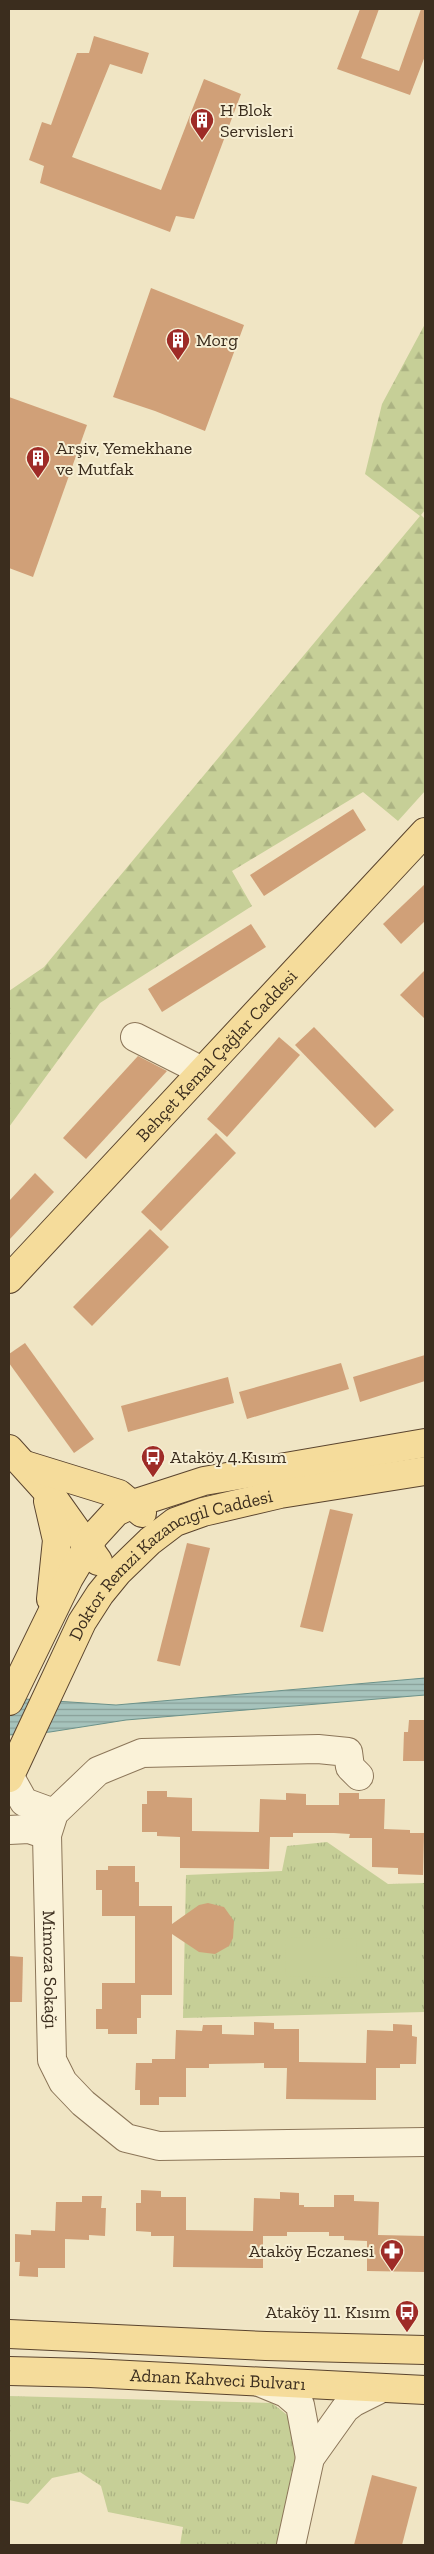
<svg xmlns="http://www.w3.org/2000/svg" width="434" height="2554" viewBox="0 0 434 2554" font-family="'Zilla Slab',serif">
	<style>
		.grass { fill: url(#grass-tufts) }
		.forest { fill: url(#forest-firs) }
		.garden { fill: #c6cf97 }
		.water { fill: url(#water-rules); stroke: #6c928a }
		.building { fill: #d0a078 }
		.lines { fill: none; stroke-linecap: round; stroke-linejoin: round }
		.minor-casing { stroke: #8c7659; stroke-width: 30 }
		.major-casing { stroke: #5a442e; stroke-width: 30 }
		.minor { stroke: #faf2d8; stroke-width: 28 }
		.major { stroke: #f5dc9b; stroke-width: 28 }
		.labels { text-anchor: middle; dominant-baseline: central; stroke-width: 4; stroke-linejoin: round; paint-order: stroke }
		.poi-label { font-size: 18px; fill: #3b2d1e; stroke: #f7efd4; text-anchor: start }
		.street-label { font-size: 18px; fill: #3b2d1e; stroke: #f7efd4 }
	</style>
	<defs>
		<pattern id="grass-tufts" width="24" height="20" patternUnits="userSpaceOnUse" patternTransform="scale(1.25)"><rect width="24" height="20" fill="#c6cf97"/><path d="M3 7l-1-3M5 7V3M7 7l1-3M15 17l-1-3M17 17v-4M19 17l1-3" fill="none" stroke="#abb282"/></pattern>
		<pattern id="forest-firs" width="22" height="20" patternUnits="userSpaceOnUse" patternTransform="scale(1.25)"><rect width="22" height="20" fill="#c6cf97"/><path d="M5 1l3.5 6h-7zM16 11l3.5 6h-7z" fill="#abb282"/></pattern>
		<pattern id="water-rules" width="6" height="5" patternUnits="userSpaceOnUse" patternTransform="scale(1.25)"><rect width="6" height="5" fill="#a6c3bc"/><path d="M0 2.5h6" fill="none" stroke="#889f98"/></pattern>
	</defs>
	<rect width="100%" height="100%" fill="#f0e5c4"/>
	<g class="grass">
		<polygon points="327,1842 388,1884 425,1883 425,2012 183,2018 186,1875 282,1871 287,1846"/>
		<polygon points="9,2396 272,2403 291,2418 303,2458 281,2545 180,2545 183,2527 108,2512 101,2486 80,2472 52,2478 28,2504 9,2500"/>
	</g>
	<polygon class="forest" points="425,324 425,510 421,515 425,519 425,791 398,821 363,792 232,871 252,906 100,1003 9,1127 9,991 44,967 420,516 365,474 382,404"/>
	<polygon class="garden" points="286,1937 357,1939 356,1978 285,1976"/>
	<polygon class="water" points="425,1678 425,1695 126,1720 50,1732 9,1735 9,1698 116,1705"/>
	<g class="building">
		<polygon points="360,9 379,9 361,58 399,71 421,9 425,9 425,56 410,95 337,69"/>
		<polygon points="94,36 149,53 142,74 110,64 72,157 161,190 204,79 241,94 194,219 176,216 170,232 40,183 44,166 29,160 42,122 51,125 77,53 89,53"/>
		<polygon points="151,288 244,325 205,431 155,411 113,397"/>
		<polygon points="9,397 87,425 33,577 9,568"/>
		<polygon points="353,809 366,830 264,896 250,875"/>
		<polygon points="425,884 425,921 401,944 383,924"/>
		<polygon points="251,924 266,947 162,1012 148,989"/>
		<polygon points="425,970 425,1019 400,995"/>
		<polygon points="314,1027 394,1110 375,1128 295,1045"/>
		<polygon points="279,1037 300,1055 227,1137 207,1119"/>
		<polygon points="138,1056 167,1071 86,1159 63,1138"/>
		<polygon points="216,1133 236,1153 161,1231 141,1212"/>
		<polygon points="35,1173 54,1192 9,1240 9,1201"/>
		<polygon points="150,1229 169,1247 92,1326 73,1307"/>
		<polygon points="25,1343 94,1439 74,1453 9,1363 9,1354"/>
		<polygon points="425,1355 425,1381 360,1402 353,1377"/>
		<polygon points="341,1363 349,1389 247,1419 239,1392"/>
		<polygon points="228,1377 234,1403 128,1432 121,1406"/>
		<polygon points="330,1509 353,1514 323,1632 300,1627"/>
		<polygon points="187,1543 210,1548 180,1666 157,1661"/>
		<polygon points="409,1720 425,1720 425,1761 403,1761 404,1732 408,1732"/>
		<polygon points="147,1791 167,1791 167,1797 192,1798 192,1831 259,1832 260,1799 286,1800 286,1793 306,1794 306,1805 339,1805 339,1793 359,1793 359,1799 385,1799 384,1829 410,1830 410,1833 424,1833 423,1875 398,1874 398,1868 372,1867 372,1838 349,1838 350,1834 334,1833 293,1833 293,1837 270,1837 269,1869 180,1868 180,1837 157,1836 157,1832 142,1832 142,1804 147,1804"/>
		<polygon points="108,1866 135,1866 135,1882 139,1882 139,1906 172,1906 172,1924 199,1905 208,1903 224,1907 234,1921 233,1938 229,1946 215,1954 199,1952 172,1934 172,1995 141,1995 141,2018 137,2018 137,2034 108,2034 108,2029 96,2029 96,2009 102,2009 102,1983 135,1983 135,1916 102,1916 102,1890 96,1890 96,1870 108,1870"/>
		<polygon points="9,1956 23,1957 22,2002 9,2002"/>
		<polygon points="254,2022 274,2023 274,2029 299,2029 299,2062 366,2063 367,2030 393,2031 393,2024 412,2025 412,2036 417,2037 416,2064 400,2064 400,2068 376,2068 376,2100 286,2099 287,2068 264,2068 264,2063 209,2064 209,2068 186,2068 186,2097 159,2097 159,2105 140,2105 140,2090 135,2090 136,2063 152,2063 152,2059 175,2059 176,2030 202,2031 203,2025 222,2025 222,2034 254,2035"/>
		<polygon points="141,2190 161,2191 161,2197 186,2197 186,2230 253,2231 254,2198 280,2199 280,2192 299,2193 299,2205 304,2205 304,2207 334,2207 334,2195 354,2195 354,2201 379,2202 378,2235 425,2236 425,2272 367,2271 367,2241 344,2240 344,2236 329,2236 329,2232 287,2232 287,2236 263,2236 263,2268 173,2267 174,2236 151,2236 151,2232 136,2231 136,2203 141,2203"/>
		<polygon points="82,2196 102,2196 101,2208 106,2208 105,2236 89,2235 89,2240 65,2239 65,2268 38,2268 38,2277 19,2276 20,2262 15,2262 15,2234 31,2235 31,2230 55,2231 56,2202 82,2202"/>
		<polygon points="372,2475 417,2487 402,2545 354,2545"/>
	</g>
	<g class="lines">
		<g class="minor-casing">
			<g id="minor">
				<polyline points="135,1037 202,1071"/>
				<path id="s1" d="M359,1776L350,1767L348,1752L318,1749L142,1753L98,1771L54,1813L47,1835L52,2060L63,2082L83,2103L126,2138L159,2146L425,2142"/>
				<polyline points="10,1777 24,1802 54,1813"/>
				<polyline points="9,1830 29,1829 47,1835"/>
				<polyline points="259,2382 286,2393 300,2405 310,2458"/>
				<polyline points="291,2545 310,2458 345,2409 354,2402 382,2388"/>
			</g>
		</g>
		<g class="major-casing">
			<g id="major">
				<path id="s2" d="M9,1279L425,832"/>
				<polyline points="9,1449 54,1499 98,1561"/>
				<polyline points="25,1465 119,1494 142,1513"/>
				<polyline points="48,1501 57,1540 51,1599"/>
				<polyline points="9,1701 69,1578 94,1536 116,1512 133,1504 204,1481 425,1443"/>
				<path id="s3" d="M9,1778L82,1622L100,1594L118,1572L150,1541L175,1522L203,1512L280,1494L425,1471"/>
				<polyline points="9,2334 266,2346 425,2350"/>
				<path id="s4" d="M9,2371L90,2373L425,2390"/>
			</g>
		</g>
		<use href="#minor" class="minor"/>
		<use href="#major" class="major"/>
	</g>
	<defs>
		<g id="building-pin" transform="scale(1.25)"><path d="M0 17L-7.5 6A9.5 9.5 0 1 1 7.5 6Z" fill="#9e2b27" stroke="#f7efd4"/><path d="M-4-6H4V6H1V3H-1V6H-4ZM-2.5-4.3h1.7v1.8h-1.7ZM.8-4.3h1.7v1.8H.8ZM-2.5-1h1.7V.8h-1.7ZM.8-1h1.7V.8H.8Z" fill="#fff"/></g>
		<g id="bus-pin" transform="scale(1.25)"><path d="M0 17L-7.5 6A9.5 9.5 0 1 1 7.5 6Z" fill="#9e2b27" stroke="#f7efd4"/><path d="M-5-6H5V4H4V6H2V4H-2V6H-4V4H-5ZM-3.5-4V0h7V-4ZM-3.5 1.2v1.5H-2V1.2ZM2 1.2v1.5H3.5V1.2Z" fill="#fff"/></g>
		<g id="pharmacy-pin" transform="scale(1.25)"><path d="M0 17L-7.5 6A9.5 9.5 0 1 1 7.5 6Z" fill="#9e2b27" stroke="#f7efd4"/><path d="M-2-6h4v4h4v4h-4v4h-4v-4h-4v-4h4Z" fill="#fff"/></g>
	</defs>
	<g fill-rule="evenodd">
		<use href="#building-pin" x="202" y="120"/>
		<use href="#building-pin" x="178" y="340"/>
		<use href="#building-pin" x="38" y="458"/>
		<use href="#bus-pin" x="153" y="1457"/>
		<use href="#pharmacy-pin" x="392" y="2251"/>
		<use href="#bus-pin" x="407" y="2312"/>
	</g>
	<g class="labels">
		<g class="poi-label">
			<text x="220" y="110">H Blok<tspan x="220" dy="21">Servisleri</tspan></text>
			<text x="196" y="340">Morg</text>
			<text x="56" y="448">Arşiv, Yemekhane<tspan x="56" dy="21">ve Mutfak</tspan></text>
			<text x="170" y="1457">Ataköy 4.Kısım</text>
			<text x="374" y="2251" text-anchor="end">Ataköy Eczanesi</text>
			<text x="390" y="2312" text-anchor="end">Ataköy 11. Kısım</text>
		</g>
		<g class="street-label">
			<text stroke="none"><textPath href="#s2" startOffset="305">Behçet Kemal Çağlar Caddesi</textPath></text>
			<text stroke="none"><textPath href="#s3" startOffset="282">Doktor Remzi Kazancıgil Caddesi</textPath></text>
			<text stroke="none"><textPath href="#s1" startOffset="500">Mimoza Sokağı</textPath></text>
			<text stroke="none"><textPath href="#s4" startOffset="209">Adnan Kahveci Bulvarı</textPath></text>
		</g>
	</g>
	<rect width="434" height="2554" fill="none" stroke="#3b2d1e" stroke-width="20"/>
</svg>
